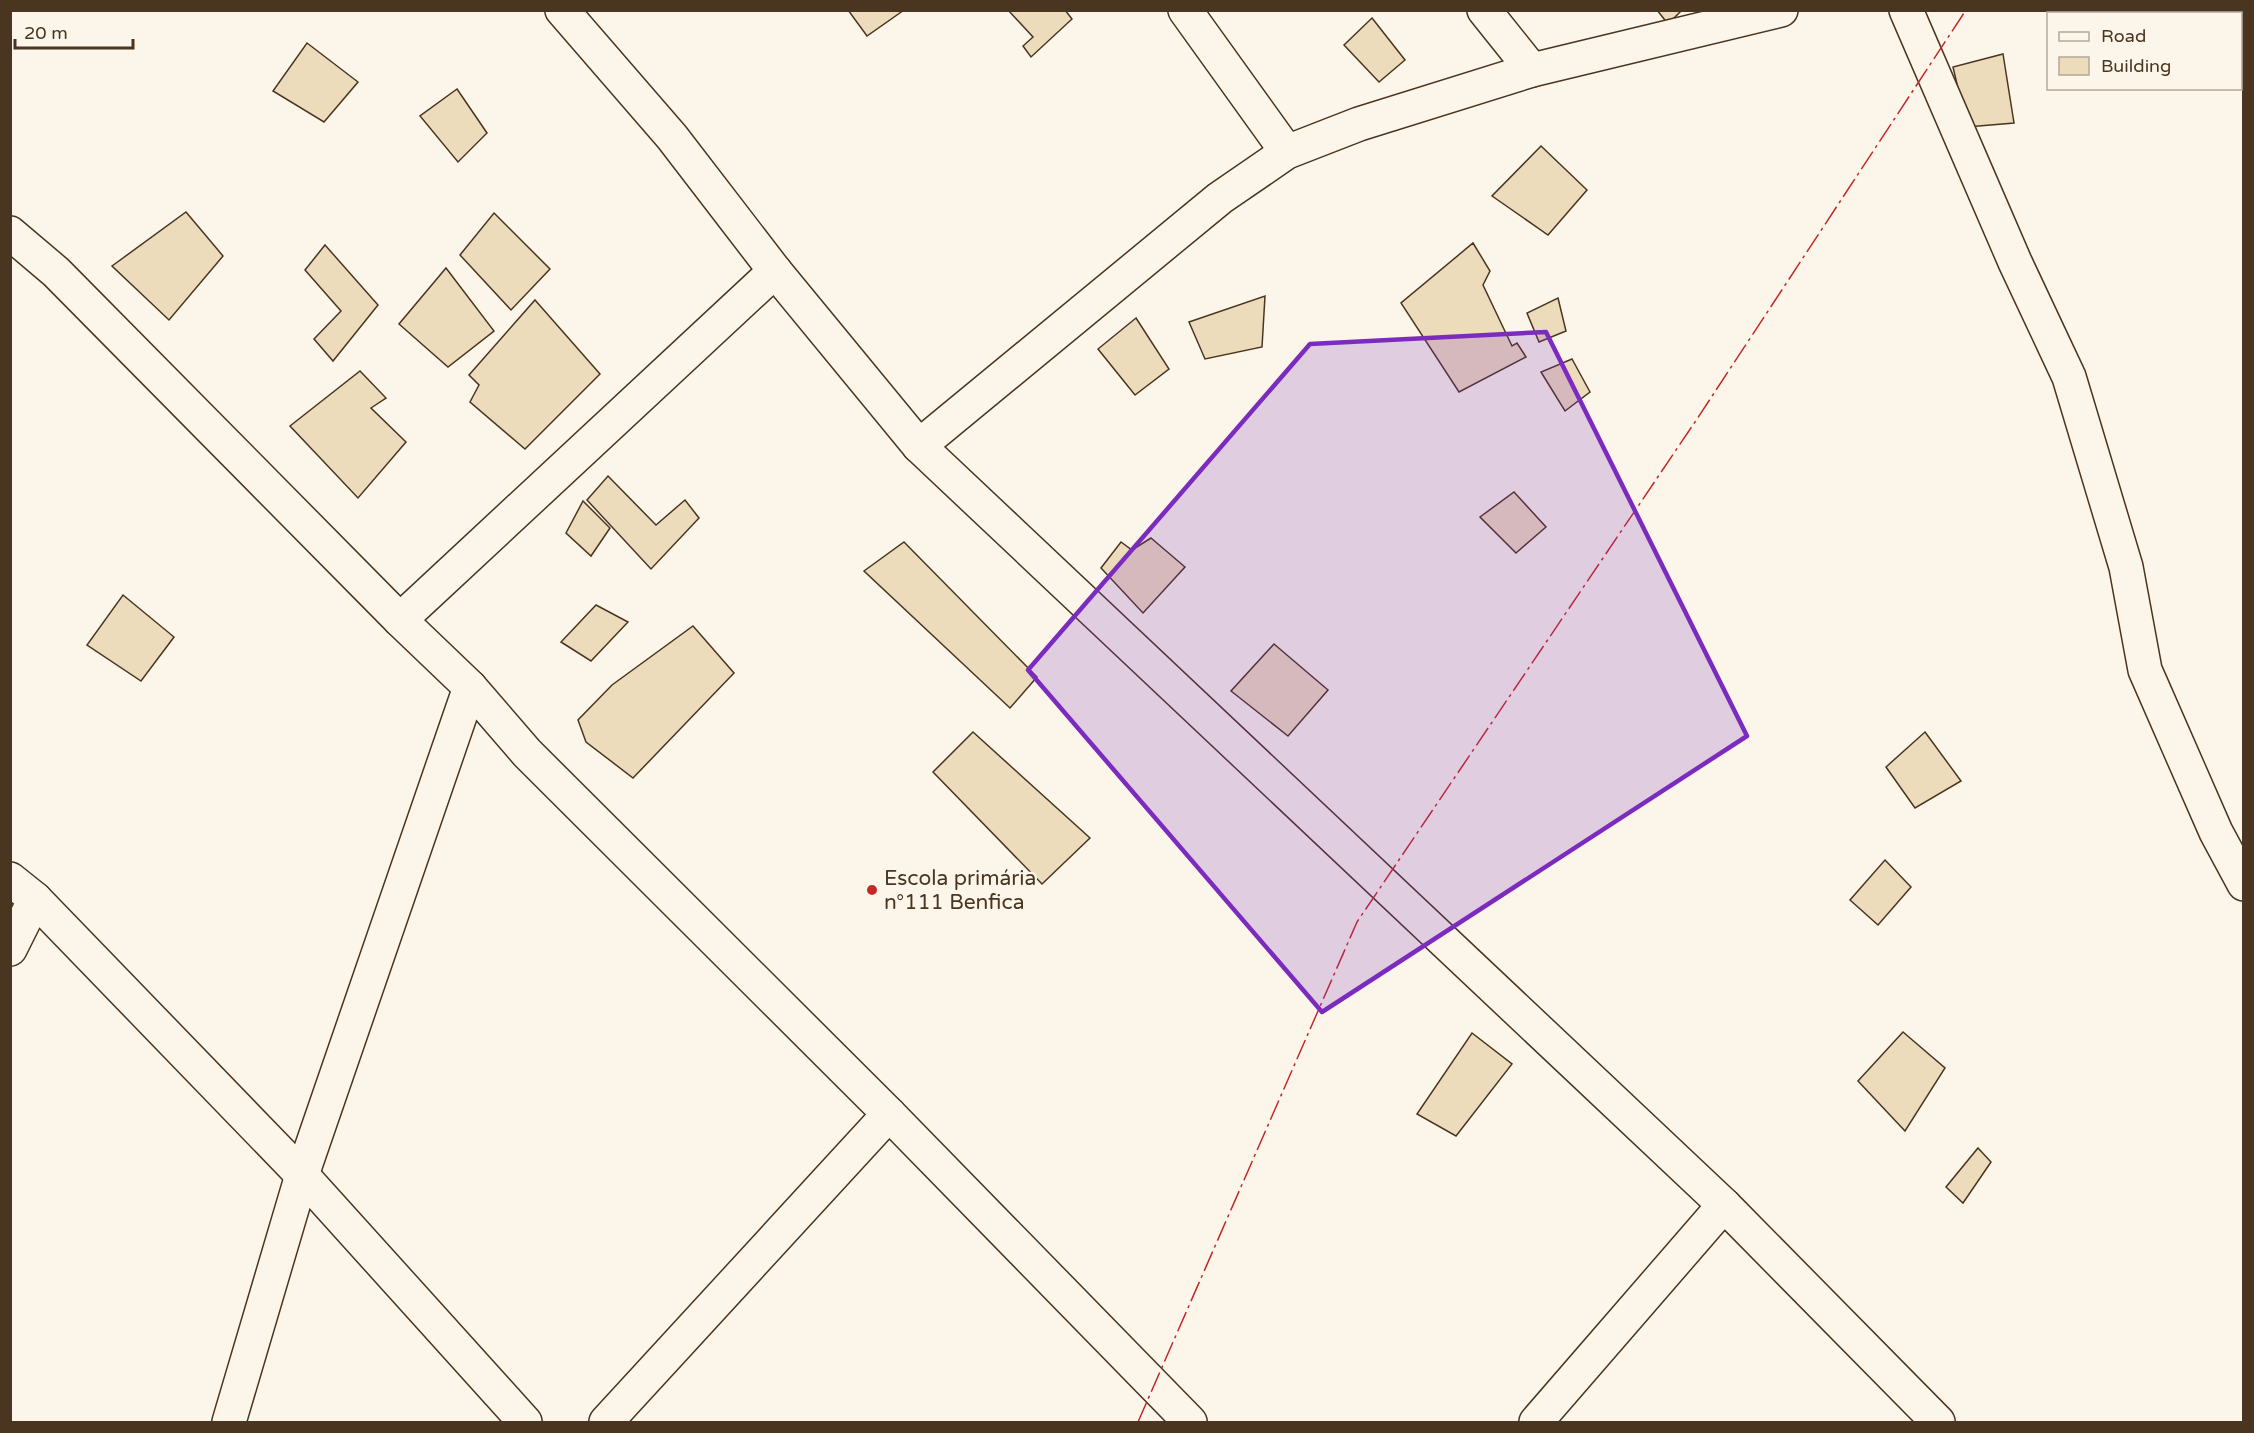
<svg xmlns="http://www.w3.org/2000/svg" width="2254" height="1433" viewBox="0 0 2254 1433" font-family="'Varela Round',sans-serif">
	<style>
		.building { fill: #ecdcbc; stroke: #4a3520; stroke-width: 1.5 }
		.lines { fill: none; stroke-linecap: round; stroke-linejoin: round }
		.street-casing { stroke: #4a3520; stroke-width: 36 }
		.primary-casing { stroke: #4a3520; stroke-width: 36 }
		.street { stroke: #fbf6e9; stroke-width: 33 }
		.primary { stroke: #fbf6e9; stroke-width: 33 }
		.power { stroke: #c62828; stroke-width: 1.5; stroke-dasharray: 21 4.5 3 4.5; stroke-linecap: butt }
		.marked { fill: #7b2cbf; fill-opacity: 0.2; stroke: #7b2cbf; stroke-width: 4.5; stroke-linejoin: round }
		.poi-dot { fill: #c62828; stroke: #fbf6e9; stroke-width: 2 }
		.labels { text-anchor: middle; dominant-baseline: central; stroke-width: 4.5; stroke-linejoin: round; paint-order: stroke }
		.poi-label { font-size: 21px; fill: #4a3520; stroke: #fbf6e9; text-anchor: start }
	</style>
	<rect width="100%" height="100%" fill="#fbf6e9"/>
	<g class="building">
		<polygon points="848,10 904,10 867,36"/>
		<polygon points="1008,10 1065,10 1072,19 1031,57 1023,46 1033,37"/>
		<polygon points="1657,10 1682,10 1668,24"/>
		<polygon points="1372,18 1405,60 1379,82 1344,45"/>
		<polygon points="2244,26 2244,53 2240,54 2240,27"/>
		<polygon points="307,43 358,82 324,122 273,91"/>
		<polygon points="2003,54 2014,123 1967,127 1953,67"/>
		<polygon points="2244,57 2244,77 2240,77 2240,58"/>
		<polygon points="457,89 487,133 458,162 420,116"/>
		<polygon points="1541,146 1587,190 1548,235 1492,196"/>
		<polygon points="186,212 223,256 169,320 112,266"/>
		<polygon points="494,213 550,269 511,310 460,255"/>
		<polygon points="1473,243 1490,271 1483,285 1512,346 1517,343 1526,357 1459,392 1401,303"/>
		<polygon points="325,245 378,305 333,361 314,339 341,311 305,270"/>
		<polygon points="446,268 494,331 448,367 399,324"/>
		<polygon points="1265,296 1262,347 1205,359 1189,322"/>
		<polygon points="1558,298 1566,331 1539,342 1527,313"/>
		<polygon points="535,300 600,374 525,449 470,402 479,385 469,375"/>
		<polygon points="1136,318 1169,369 1135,395 1098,349"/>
		<polygon points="1572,359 1590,392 1565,411 1541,372"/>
		<polygon points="360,371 386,398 371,408 406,442 358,498 290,426"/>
		<polygon points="608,476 656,525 685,500 699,518 651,569 587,500"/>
		<polygon points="1514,492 1546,527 1516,553 1480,517"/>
		<polygon points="583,501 610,528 591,556 566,533"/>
		<polygon points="1151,538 1185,567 1143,613 1101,568 1121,542 1132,550"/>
		<polygon points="904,542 1037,677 1010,708 864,571"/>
		<polygon points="123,595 174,637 141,681 87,645"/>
		<polygon points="596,605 628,622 591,661 561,642"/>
		<polygon points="693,626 734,673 633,778 586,742 578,720 612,685"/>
		<polygon points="1274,644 1328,690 1288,736 1231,691"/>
		<polygon points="973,732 1090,838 1042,884 933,772"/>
		<polygon points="1925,732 1961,781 1915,808 1886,767"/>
		<polygon points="1885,860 1911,887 1878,925 1850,900"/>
		<polygon points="1903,1032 1945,1068 1905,1131 1858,1081"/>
		<polygon points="1472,1033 1512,1064 1456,1136 1417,1114"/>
		<polygon points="1978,1148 1991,1162 1963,1203 1946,1187"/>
	</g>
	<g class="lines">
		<g class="street-casing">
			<g id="street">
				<polyline points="562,10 672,137 775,271 919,446 1724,1205 1938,1422"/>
				<polyline points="1185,10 1287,152"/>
				<polyline points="1484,10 1532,70"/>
				<polyline points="1906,10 2015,262 2069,377 2126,567 2145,670 2216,832 2244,884"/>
				<polyline points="919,446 1220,198 1287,152 1359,124 1532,70 1781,10"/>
				<polyline points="400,620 775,271"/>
				<polyline points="10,879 35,899 302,1175 525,1422"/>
				<polyline points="10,949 35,899"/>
				<polyline points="229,1422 302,1175 470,687"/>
				<polyline points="606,1422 889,1114"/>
				<polyline points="1536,1422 1724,1205"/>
			</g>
		</g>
		<g class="primary-casing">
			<polyline id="primary" points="10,233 56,272 400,620 470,687 527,753 889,1114 1190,1422"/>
		</g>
		<use href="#street" class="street"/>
		<use href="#primary" class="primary"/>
		<polyline class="power" points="1138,1422 1357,922 1697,419 1966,10"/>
	</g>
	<path class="marked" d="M1546,332L1747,736L1322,1012L1028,670L1310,344Z"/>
	<circle class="poi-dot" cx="872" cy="890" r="6"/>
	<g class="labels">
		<g class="poi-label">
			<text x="884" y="878">Escola primária<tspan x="884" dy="24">n°111 Benfica</tspan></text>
		</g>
	</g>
	<rect width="2254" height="1433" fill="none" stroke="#4a3520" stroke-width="24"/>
	<rect x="2047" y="12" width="195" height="78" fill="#fbf6e9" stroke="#b4a999" stroke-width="1.5"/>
	<rect x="2059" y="32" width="30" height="9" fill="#fbf6e9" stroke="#b4a999" stroke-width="1.5"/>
	<text x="2101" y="42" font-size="18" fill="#4a3520">Road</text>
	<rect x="2059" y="57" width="30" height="18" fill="#ecdcbc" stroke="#b4a999" stroke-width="1.5"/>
	<text x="2101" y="72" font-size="18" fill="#4a3520">Building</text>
	<path d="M15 39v9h118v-9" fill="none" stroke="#4a3520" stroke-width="3"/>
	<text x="24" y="39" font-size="18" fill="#4a3520" stroke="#fbf6e9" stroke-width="4.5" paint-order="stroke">20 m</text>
</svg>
